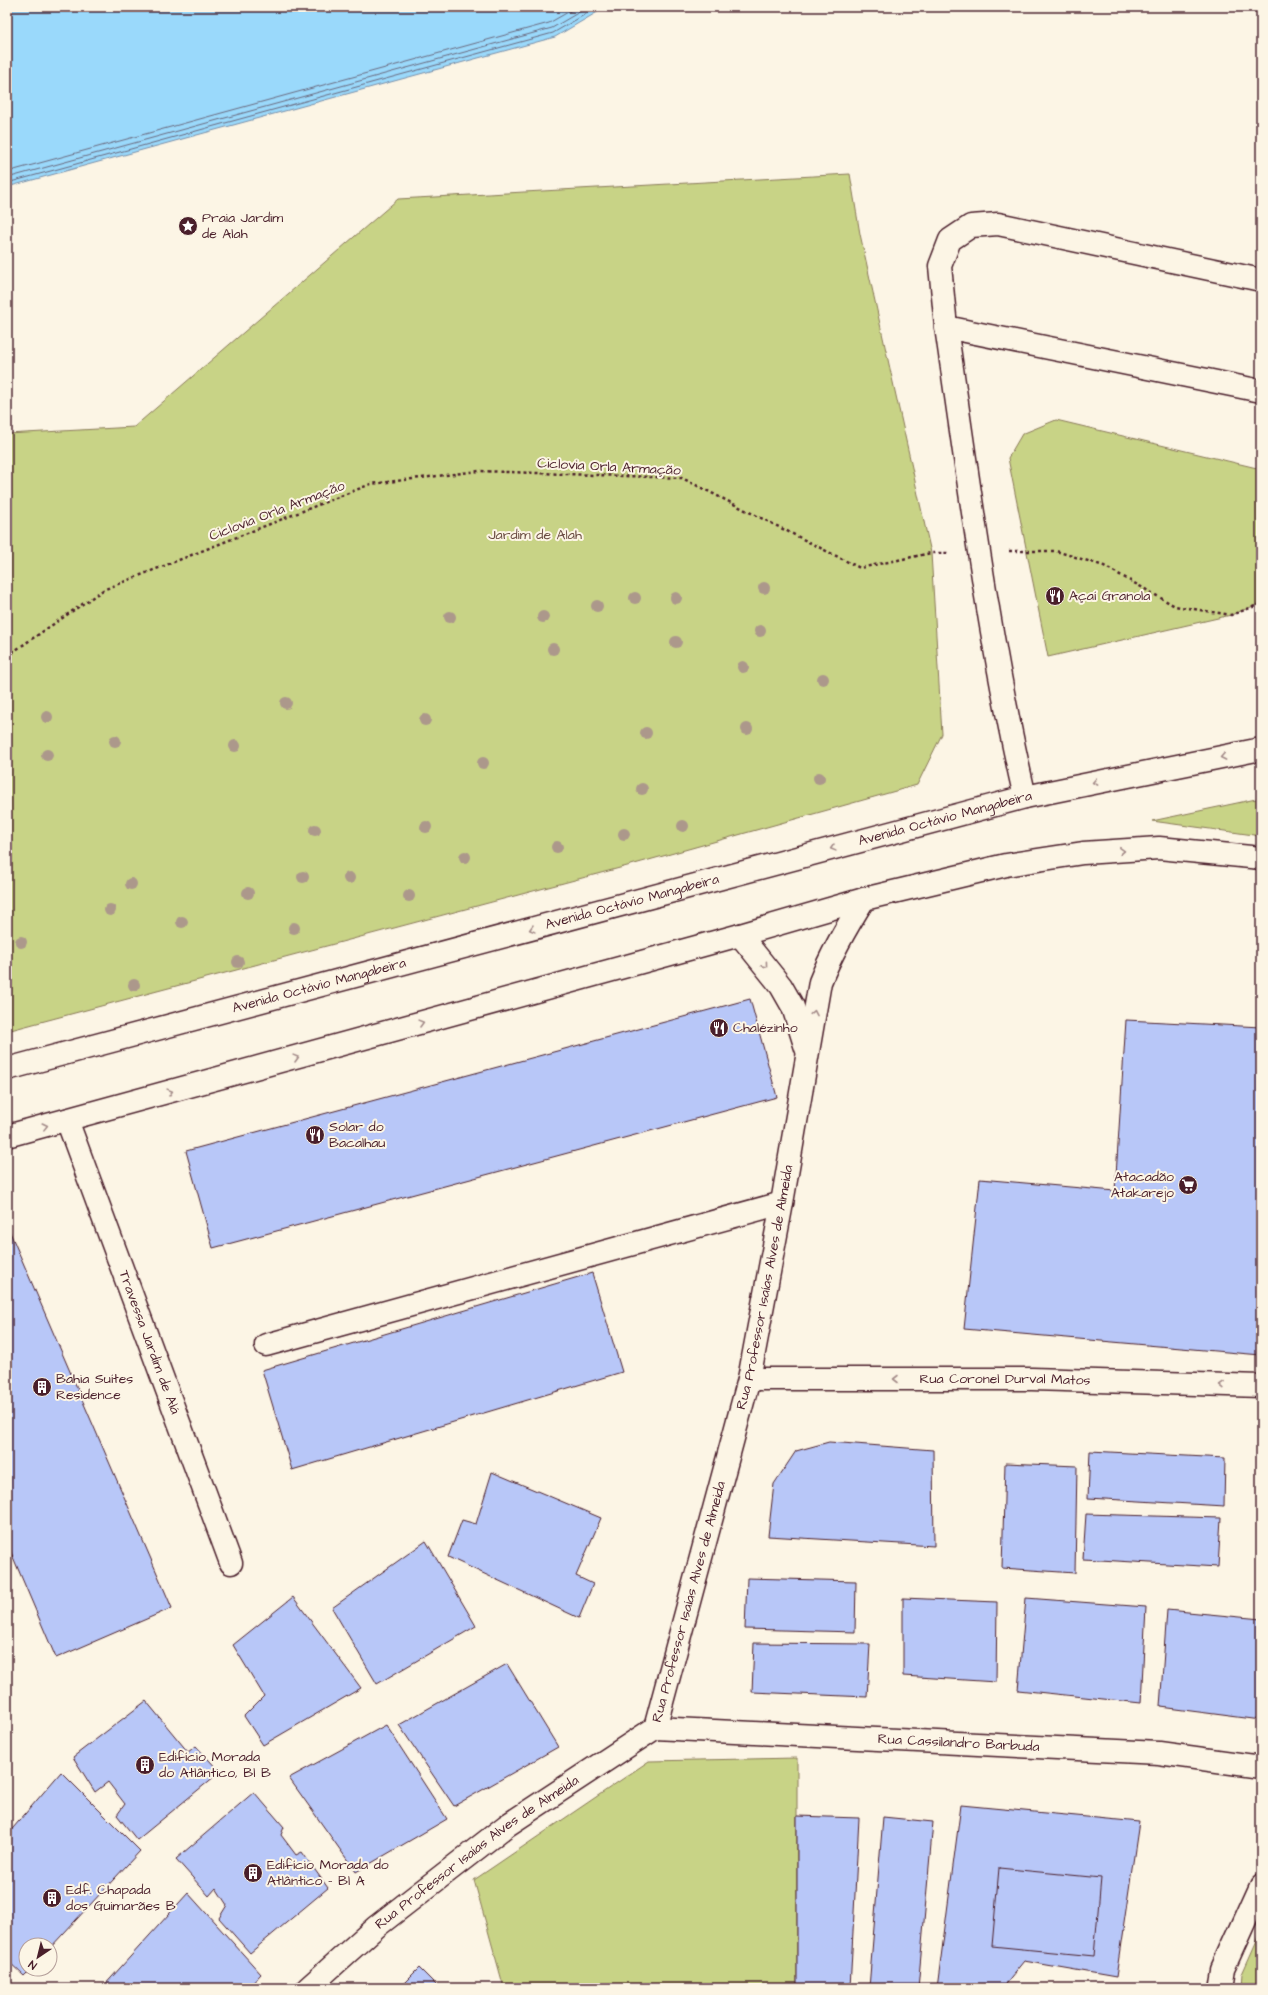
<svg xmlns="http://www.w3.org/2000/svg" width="1268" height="1995" viewBox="0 0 1268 1995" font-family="'Architects Daughter',sans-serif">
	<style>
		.green { fill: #c8d386; stroke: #897958 }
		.water { fill: #9ad9fb; stroke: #7a8fa8 }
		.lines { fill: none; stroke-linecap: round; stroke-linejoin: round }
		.shore { stroke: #6a697e; stroke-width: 1 }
		.building { fill: #b8c7f8; stroke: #4a1f2b }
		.minor-casing { stroke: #4a1f2b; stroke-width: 25 }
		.major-casing { stroke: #4a1f2b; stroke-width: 25 }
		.path { stroke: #4a1f2b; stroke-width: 2.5; stroke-dasharray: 3 3; stroke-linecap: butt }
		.minor { stroke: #fcf5e5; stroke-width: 22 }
		.major { stroke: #fcf5e5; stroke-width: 22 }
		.tree { fill: #ac988b }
		.oneway { stroke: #a38a88 }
		.labels { text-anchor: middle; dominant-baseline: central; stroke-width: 4; stroke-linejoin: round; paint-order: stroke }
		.poi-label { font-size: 14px; fill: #4a1f2b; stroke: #fcf5e5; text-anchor: start }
		.street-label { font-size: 14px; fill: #4a1f2b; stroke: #fcf5e5 }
		.park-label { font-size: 14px; fill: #6a4c42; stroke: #fcf5e5 }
	</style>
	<rect width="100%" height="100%" fill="#fcf5e5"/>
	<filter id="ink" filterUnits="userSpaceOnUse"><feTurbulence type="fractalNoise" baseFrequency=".025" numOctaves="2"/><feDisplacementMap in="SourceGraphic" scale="8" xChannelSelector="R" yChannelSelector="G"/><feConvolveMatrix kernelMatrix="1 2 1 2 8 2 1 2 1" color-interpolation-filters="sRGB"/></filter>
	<g filter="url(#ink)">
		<g class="green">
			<polygon points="850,174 860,234 931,553 942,734 917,785 631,865 7,1031 7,434 134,427 398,199"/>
			<polygon points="1056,420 1261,469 1261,603 1231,615 1048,657 1008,458 1022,434"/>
			<polygon points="1256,799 1261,799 1261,836 1152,821"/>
			<polygon points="797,1758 797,1988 504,1988 474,1880 649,1761"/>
			<polygon points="1261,1929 1261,1988 1240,1988 1241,1974"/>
		</g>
		<polygon class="water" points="7,7 606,7 555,37 7,187"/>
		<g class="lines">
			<g class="shore">
				<polyline points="7,172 549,23 577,7"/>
				<polyline points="7,178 552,28 588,7"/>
				<polyline points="7,183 553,33 598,7"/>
			</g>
		</g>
		<g class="building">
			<polygon points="750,999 777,1097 213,1248 186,1151"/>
			<polygon points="1126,1020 1261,1027 1261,1355 964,1329 980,1179 1115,1191"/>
			<polygon points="9,1230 172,1608 56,1658 7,1543 7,1231"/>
			<polygon points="592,1273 622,1372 292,1470 262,1370"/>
			<polygon points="829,1442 933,1450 934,1546 768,1536 774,1484 796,1451"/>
			<polygon points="1090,1451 1225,1458 1224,1506 1088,1498"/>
			<polygon points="1005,1463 1077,1466 1075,1573 1002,1568"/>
			<polygon points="492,1472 601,1518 576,1576 593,1584 579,1618 448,1557 462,1520 476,1524"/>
			<polygon points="1086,1514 1221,1518 1218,1567 1083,1559"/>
			<polygon points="426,1541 476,1626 377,1684 332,1608"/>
			<polygon points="747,1578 856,1581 855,1632 745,1629"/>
			<polygon points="293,1597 361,1688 263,1745 244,1716 264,1696 233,1645"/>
			<polygon points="903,1598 997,1602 996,1682 903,1676"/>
			<polygon points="1026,1598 1146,1607 1141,1703 1018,1690"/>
			<polygon points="1167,1610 1261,1619 1261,1720 1160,1707"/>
			<polygon points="754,1643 870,1644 867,1697 752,1692"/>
			<polygon points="507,1664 558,1747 454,1806 399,1725"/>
			<polygon points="146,1701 188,1752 196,1746 220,1772 137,1840 117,1815 125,1804 108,1782 95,1792 73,1757"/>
			<polygon points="386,1725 447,1819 356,1872 289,1778"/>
			<polygon points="61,1772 140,1851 50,1948 50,1945 26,1945 26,1969 31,1969 24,1976 7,1960 7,1835"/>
			<polygon points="254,1792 284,1827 281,1835 296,1855 302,1852 328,1888 250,1953 219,1918 227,1905 216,1888 209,1896 176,1859"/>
			<polygon points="961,1805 1139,1822 1116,1977 1024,1961 1002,1988 937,1988"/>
			<polygon points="797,1816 859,1818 850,1988 797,1988"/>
			<polygon points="883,1817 933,1822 918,1988 869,1988"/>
			<polygon points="999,1868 1101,1878 1094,1956 992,1946"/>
			<polygon points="188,1893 261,1974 248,1988 102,1988"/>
			<polygon points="419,1968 439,1988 399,1988"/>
		</g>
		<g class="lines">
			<g class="minor-casing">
				<g id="minor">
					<polyline points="946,327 940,266 950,240 971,226 998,224 1261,280"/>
					<path d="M1025,797C989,642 969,484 946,327L1261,391"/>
					<polyline points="740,935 781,986 793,1007 806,1048"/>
					<path id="s1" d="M67,1120L231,1563"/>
					<polyline points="266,1345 782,1203"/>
					<path id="s2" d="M749,1379H1032L1261,1386"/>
					<path id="s3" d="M655,1728L1159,1753L1261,1767"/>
					<path id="s4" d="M308,1988L376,1927L506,1826L655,1728L749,1379L782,1203L820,982C832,952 847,926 864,899"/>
					<polyline points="1220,1988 1223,1969 1261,1885"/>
				</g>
			</g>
			<g class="major-casing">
				<g id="major">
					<path id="s5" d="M7,1069L1025,797L1261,749"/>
					<polyline points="7,1136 740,935 864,899 1006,865 1083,853 1159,848 1261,858"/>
				</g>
			</g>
			<g class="path">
				<polyline points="1009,551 1056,551 1104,566 1175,606 1231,615 1261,604"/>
				<polyline points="7,656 103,590 371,484 479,471 682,478 860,568 931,553 948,553"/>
			</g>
			<use href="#minor" class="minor"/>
			<use href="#major" class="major"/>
		</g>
		<g class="tree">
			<circle cx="764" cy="588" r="6"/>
			<circle cx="635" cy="598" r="6"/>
			<circle cx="676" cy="598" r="6"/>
			<circle cx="597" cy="606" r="6"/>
			<circle cx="450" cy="617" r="6"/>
			<circle cx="543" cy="617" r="6"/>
			<circle cx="760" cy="631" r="6"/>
			<circle cx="676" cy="642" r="6"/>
			<circle cx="553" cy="649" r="6"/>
			<circle cx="743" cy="667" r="6"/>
			<circle cx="823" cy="679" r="6"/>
			<circle cx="286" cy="703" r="6"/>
			<circle cx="47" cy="717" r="6"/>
			<circle cx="425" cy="720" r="6"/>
			<circle cx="747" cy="729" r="6"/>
			<circle cx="646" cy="733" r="6"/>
			<circle cx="115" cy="741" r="6"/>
			<circle cx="235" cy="746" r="6"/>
			<circle cx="47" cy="755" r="6"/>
			<circle cx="483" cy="763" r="6"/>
			<circle cx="819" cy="778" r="6"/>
			<circle cx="642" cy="789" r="6"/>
			<circle cx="683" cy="826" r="6"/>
			<circle cx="426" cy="827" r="6"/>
			<circle cx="315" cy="830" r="6"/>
			<circle cx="624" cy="834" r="6"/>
			<circle cx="557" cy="847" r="6"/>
			<circle cx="465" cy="857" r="6"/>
			<circle cx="303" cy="877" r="6"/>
			<circle cx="349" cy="878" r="6"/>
			<circle cx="131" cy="884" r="6"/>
			<circle cx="248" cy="893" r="6"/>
			<circle cx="409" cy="896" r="6"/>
			<circle cx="110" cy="910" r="6"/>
			<circle cx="182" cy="922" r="6"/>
			<circle cx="294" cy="928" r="6"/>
			<circle cx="21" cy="942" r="6"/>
			<circle cx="238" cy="962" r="6"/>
			<circle cx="134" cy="985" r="6"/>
		</g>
		<defs><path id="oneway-chevron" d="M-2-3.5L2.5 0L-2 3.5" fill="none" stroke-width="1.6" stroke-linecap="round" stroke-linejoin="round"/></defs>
		<g class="oneway">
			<use href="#oneway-chevron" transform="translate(1223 757) rotate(169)"/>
			<use href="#oneway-chevron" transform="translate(1095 782) rotate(169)"/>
			<use href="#oneway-chevron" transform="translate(833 848) rotate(165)"/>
			<use href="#oneway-chevron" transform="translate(1122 851) rotate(-3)"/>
			<use href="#oneway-chevron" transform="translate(532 929) rotate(165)"/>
			<use href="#oneway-chevron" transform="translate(765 965) rotate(50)"/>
			<use href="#oneway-chevron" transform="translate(814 1013) rotate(-79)"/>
			<use href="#oneway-chevron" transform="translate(421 1023) rotate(-15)"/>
			<use href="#oneway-chevron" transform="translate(296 1058) rotate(-15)"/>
			<use href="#oneway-chevron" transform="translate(170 1092) rotate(-15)"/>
			<use href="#oneway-chevron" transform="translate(45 1126) rotate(-14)"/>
			<use href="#oneway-chevron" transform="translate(896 1379) rotate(-180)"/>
			<use href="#oneway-chevron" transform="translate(1222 1385) rotate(-178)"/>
		</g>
	</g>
	<defs>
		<g id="sight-disc" transform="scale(1)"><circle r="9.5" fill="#4a1f2b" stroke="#fcf5e5"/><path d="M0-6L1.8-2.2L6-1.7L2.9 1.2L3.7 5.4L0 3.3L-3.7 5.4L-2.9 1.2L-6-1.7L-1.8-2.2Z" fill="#fff"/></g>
		<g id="restaurant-disc" transform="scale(1)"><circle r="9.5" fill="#4a1f2b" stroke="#fcf5e5"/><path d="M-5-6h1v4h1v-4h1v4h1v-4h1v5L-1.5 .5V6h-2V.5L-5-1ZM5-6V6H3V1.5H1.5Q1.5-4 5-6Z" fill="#fff"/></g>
		<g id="supermarket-disc" transform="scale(1)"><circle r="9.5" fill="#4a1f2b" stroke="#fcf5e5"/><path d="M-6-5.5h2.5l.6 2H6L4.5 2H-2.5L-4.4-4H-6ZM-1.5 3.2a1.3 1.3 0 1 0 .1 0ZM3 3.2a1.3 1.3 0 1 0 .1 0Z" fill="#fff"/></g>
		<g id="building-disc" transform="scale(1)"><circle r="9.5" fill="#4a1f2b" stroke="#fcf5e5"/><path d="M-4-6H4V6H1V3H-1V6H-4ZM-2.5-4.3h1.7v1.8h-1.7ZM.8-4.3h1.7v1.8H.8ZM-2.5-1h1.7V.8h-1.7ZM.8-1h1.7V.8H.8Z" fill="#fff"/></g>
	</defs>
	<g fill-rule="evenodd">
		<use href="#sight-disc" x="188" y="226"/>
		<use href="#restaurant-disc" x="1055" y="596"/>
		<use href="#restaurant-disc" x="719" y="1028"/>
		<use href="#restaurant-disc" x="315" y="1135"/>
		<use href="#supermarket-disc" x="1188" y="1185"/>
		<use href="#building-disc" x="42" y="1387"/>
		<use href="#building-disc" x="145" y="1765"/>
		<use href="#building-disc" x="253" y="1873"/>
		<use href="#building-disc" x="52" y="1898"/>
	</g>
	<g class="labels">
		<g class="poi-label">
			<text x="202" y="218">Praia Jardim<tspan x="202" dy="16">de Alah</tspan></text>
			<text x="1069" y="596">Açaí Granola</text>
			<text x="733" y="1028">Chalézinho</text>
			<text x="329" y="1127">Solar do<tspan x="329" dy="16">Bacalhau</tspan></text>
			<text x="1174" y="1177" text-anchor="end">Atacadão<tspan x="1174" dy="16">Atakarejo</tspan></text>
			<text x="56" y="1379">Bahia Suítes<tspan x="56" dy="16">Residence</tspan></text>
			<text x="159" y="1757">Edifício Morada<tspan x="159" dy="16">do Atlântico, Bl B</tspan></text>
			<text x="267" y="1865">Edifício Morada do<tspan x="267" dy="16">Atlântico - Bl A</tspan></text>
			<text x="66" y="1890">Edf. Chapada<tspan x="66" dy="16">dos Guimarães B</tspan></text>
		</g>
		<g class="street-label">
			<text transform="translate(609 467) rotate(3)">Ciclovia Orla Armação</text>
			<text transform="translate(277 511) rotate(-21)">Ciclovia Orla Armação</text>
			<text stroke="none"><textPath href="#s5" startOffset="971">Avenida Octávio Mangabeira</textPath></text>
			<text stroke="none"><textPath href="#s5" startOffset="647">Avenida Octávio Mangabeira</textPath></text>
			<text stroke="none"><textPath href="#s5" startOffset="323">Avenida Octávio Mangabeira</textPath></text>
			<text stroke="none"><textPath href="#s4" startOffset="889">Rua Professor Isaías Alves de Almeida</textPath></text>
			<text stroke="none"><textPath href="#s1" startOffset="237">Travessa Jardim de Alá</textPath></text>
			<text stroke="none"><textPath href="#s2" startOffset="256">Rua Coronel Durval Matos</textPath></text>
			<text stroke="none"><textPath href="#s4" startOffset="565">Rua Professor Isaías Alves de Almeida</textPath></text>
			<text stroke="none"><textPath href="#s3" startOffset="304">Rua Cassilandro Barbuda</textPath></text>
			<text stroke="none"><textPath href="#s4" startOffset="217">Rua Professor Isaías Alves de Almeida</textPath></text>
		</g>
		<g class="park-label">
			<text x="535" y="535">Jardim de Alah</text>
		</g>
	</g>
	<rect width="1268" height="1995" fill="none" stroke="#fcf5e5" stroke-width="24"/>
	<rect x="12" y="12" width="1244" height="1971" fill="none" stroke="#4a1f2b" stroke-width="1.5" filter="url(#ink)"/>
	<g transform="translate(38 1957) rotate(215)"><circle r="19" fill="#fcf5e5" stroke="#b59f9b"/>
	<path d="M0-3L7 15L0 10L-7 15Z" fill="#4a1f2b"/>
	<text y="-6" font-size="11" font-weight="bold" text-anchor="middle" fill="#4a1f2b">N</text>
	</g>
</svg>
